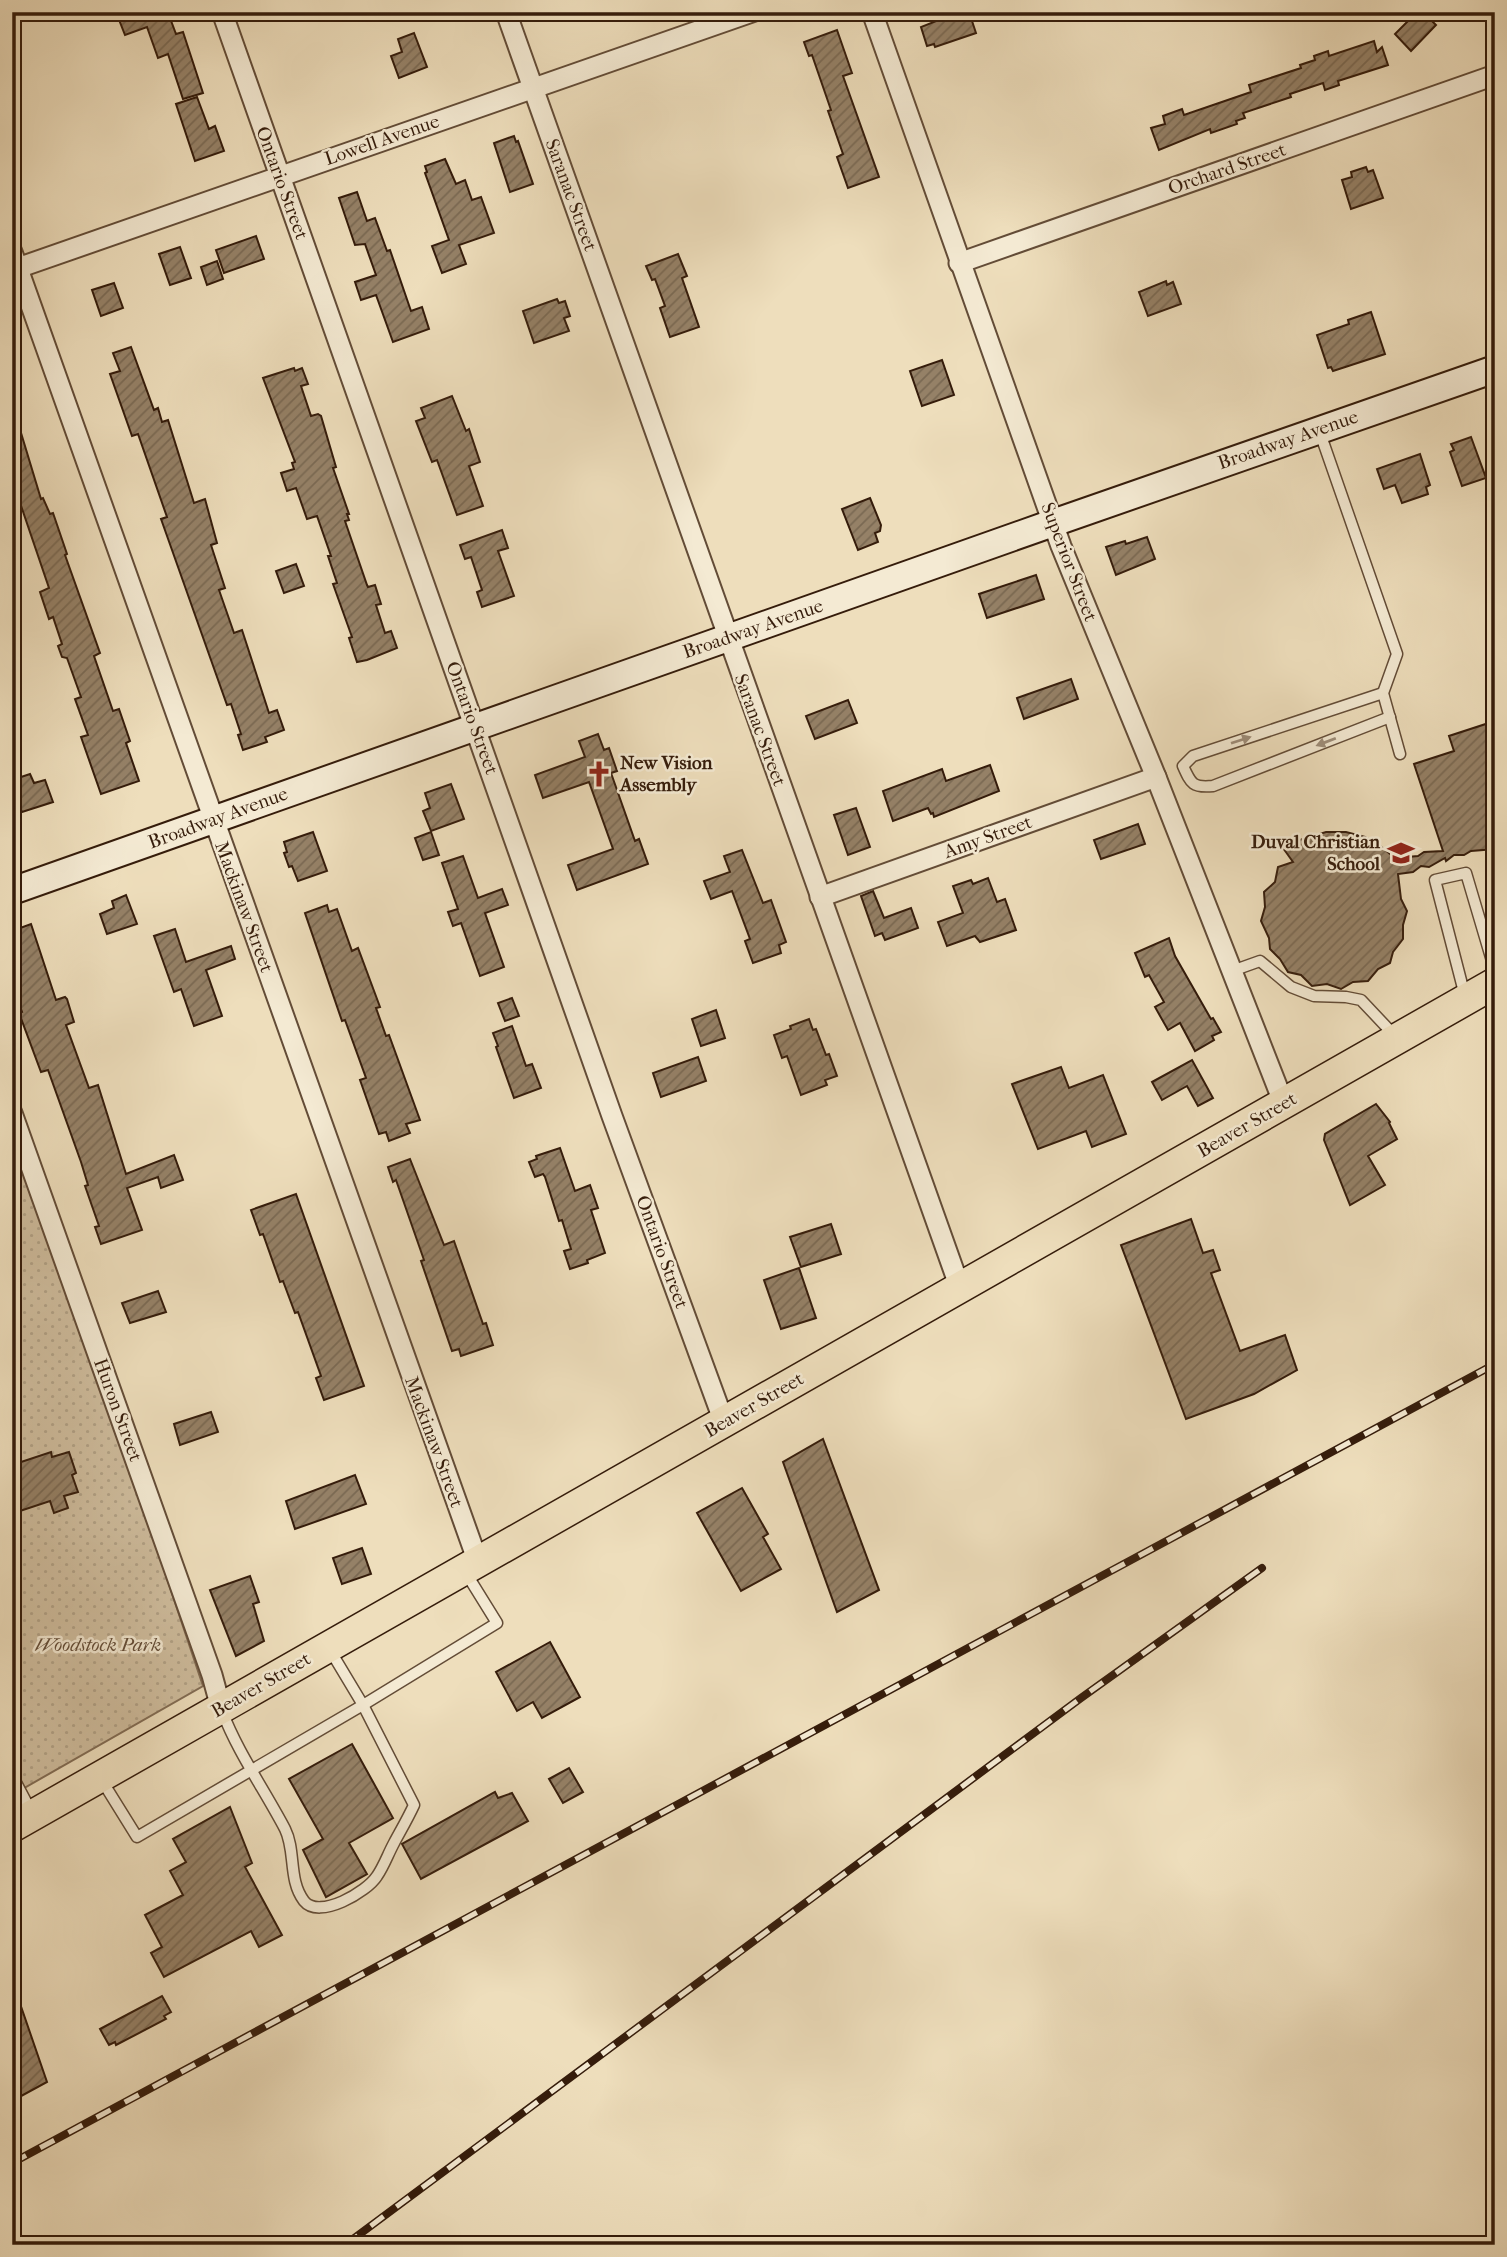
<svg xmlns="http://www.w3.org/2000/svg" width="1507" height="2257" viewBox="0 0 1507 2257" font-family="'IM FELL French Canon',serif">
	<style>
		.park { fill: url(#park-dots); stroke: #826c54; stroke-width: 2 }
		.building { fill: url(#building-hatch); stroke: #351c0b; stroke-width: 2 }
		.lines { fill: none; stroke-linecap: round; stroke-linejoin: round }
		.lane-casing { stroke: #634c37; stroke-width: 13 }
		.street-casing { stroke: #634c37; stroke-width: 23 }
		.secondary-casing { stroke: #351c0b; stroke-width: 30 }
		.primary-casing { stroke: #351c0b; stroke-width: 33 }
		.lane { stroke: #f4ead3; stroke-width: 10 }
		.street { stroke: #f4ead3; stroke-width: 19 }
		.secondary { stroke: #f4ead3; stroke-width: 26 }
		.primary { stroke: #eedebc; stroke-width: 30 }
		.rail-casing { stroke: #351c0b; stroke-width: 8 }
		.rail { stroke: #f4ead3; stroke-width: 5; stroke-dasharray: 16; stroke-linecap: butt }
		.oneway { fill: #9e8d79 }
		.labels { text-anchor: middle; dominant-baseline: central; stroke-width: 5; stroke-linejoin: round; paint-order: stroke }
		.street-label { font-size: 19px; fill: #351c0b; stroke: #f4ead3 }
		.poi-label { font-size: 19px; font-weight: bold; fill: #351c0b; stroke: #f4ead3; text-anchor: start }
		.park-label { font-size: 19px; font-style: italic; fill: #634c37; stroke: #f4ead3 }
	</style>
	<defs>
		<pattern id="park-dots" width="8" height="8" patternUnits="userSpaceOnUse" patternTransform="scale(1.75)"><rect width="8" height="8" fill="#cfbd9e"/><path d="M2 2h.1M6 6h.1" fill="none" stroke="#b2a287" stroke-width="1.8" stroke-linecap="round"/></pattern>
		<pattern id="building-hatch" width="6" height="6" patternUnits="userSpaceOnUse" patternTransform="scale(1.75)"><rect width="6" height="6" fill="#958167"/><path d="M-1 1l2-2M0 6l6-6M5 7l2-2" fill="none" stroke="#7a6953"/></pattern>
	</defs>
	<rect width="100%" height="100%" fill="#eedebc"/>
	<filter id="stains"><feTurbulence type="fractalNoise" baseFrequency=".00286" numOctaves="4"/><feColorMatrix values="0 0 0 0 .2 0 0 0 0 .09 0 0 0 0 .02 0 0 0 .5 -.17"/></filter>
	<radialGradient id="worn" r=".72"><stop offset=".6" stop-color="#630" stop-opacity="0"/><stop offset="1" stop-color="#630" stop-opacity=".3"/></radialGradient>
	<polygon class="park" points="12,1141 151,1531 203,1686 12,1795"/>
	<g class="building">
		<polygon points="116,12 181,12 170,18 176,34 183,32 203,93 183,99 168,54 158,58 147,27 125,35"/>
		<polygon points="942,12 969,12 976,33 935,47 934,44 927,46 921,27 944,18"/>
		<polygon points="1417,12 1423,12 1436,25 1411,51 1395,34"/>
		<polygon points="837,30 852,73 843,76 879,177 848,188 837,157 843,154 828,111 831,110 812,55 809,56 804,42"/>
		<polygon points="414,33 427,67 399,78 391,56 402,52 398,39"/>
		<polygon points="1374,41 1377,52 1382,47 1388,65 1338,81 1339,85 1325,90 1323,83 1290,94 1291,97 1243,113 1245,118 1236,121 1237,124 1211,133 1210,129 1159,150 1151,128 1165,124 1163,116 1182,109 1184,115 1251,92 1249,85 1301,68 1300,65 1315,60 1314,56 1328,51 1329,56"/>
		<polygon points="197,97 209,129 215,126 224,151 195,161 176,104"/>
		<polygon points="514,136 516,142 518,141 533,184 510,192 494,143"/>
		<polygon points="445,159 456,184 465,180 472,200 481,197 494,233 459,245 466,264 442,273 432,246 449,240 425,173 427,172 425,166"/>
		<polygon points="1366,167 1368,172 1373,170 1383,198 1351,209 1342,180 1352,177 1351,172"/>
		<polygon points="357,192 367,221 375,218 387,251 390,250 411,311 422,307 429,329 393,342 376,295 361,300 355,282 376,275 365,244 355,245 339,198"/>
		<polygon points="256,236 264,259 224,273 216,250"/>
		<polygon points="180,247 191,278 170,285 159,254"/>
		<polygon points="678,254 687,276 682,278 699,327 670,337 660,308 665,306 655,279 652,280 646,266"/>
		<polygon points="217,261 223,279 207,285 201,267"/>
		<polygon points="1166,281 1167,285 1173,282 1181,304 1148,316 1139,292"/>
		<polygon points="114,283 123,308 101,316 92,290"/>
		<polygon points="557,299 559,303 565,301 570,316 564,318 569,331 534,343 523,311"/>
		<polygon points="1371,312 1385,354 1333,371 1331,367 1328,368 1317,335 1349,324 1348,320"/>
		<polygon points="131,347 154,410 158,408 162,422 168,420 194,503 205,499 217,543 211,545 225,588 219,590 234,633 242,630 269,713 277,710 284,730 265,737 267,742 243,750 238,735 241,734 231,704 227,705 211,660 161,519 167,517 138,434 132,436 110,374 120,371 113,353"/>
		<polygon points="942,360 954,395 922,406 910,371"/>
		<polygon points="294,368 295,371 302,368 308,384 301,386 311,416 318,414 321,416 336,467 333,468 349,514 347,514 349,520 345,521 367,585 368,587 375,585 381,604 376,605 385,633 391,631 397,648 367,660 357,662 349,638 352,637 333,584 337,583 328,556 331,556 317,516 307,519 296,488 287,491 281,473 294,469 292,463 295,462 263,378"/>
		<polygon points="452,396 466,431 469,429 480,462 469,466 483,506 457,515 437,460 432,462 416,421 425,418 421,408"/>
		<polygon points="15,413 41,499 43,498 50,514 53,513 67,554 65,555 100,653 94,656 113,711 119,709 130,741 126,743 139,781 101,794 81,737 88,735 75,699 81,697 67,658 62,657 58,646 62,644 53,617 49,619 40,592 49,588 16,491 12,492 12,414"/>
		<polygon points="1471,437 1486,478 1462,486 1450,452 1454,450 1451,444"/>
		<polygon points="1420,454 1430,485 1426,487 1428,494 1402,503 1395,485 1384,489 1377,469"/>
		<polygon points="870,498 881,525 880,531 875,533 878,542 858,550 842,509"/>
		<polygon points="502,530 508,548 498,551 514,596 482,607 477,592 482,590 471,557 465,559 460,545"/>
		<polygon points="1147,537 1155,559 1116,575 1106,547 1125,541 1126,544"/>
		<polygon points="296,564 304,586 284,593 276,571"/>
		<polygon points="1036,575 1044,599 987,618 979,594"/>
		<polygon points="1071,679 1078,699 1024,719 1017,698"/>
		<polygon points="848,700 857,723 815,739 806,716"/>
		<polygon points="1495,721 1495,849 1471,851 1464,855 1454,855 1446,861 1445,858 1429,867 1421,866 1413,872 1398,874 1401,899 1407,911 1403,925 1403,939 1393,952 1390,963 1378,969 1368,981 1353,982 1341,989 1327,984 1312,986 1301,975 1288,972 1280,959 1270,949 1269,938 1261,921 1265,907 1264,892 1275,882 1278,867 1293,862 1283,848 1300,840 1326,832 1346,832 1365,837 1379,845 1400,862 1407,857 1418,856 1424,852 1443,851 1414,764 1454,751 1449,736"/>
		<polygon points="598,734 604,750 609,748 617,771 611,773 635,841 639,839 648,864 577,890 568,865 613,849 589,782 543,798 535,775 585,757 579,741"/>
		<polygon points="990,765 999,791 934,817 933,813 931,814 928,808 893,821 883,791 942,769 946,781"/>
		<polygon points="30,774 34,783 45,780 53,802 22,812 20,807 12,809 12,780"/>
		<polygon points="451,784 464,819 431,831 423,811 430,808 425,793"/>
		<polygon points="856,808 870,847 848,855 834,815"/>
		<polygon points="1138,824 1145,844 1101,859 1094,840"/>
		<polygon points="313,832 327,871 298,881 292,866 289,867 284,853 287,852 284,842"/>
		<polygon points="431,832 439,855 423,860 415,838"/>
		<polygon points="742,850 763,903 771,900 786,942 779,945 781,953 753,963 745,941 750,939 732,891 711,899 704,881 730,872 724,856"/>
		<polygon points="463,856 478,898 502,889 508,905 485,913 504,967 480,976 461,923 453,926 448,912 458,909 442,863"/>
		<polygon points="988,878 997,902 1005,899 1016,930 980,942 975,936 947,946 938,922 963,913 953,886 971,880 973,884"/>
		<polygon points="873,891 884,918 911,908 918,928 885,940 882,933 875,936 861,896"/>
		<polygon points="126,895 137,924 107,934 100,914 114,908 112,901"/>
		<polygon points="327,905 329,912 337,909 352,951 358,948 380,1007 376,1008 386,1036 389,1035 420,1120 406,1124 410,1133 389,1141 386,1132 379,1134 360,1080 366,1078 345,1020 342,1021 305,913"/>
		<polygon points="31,924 56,1000 65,997 67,999 74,1022 66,1025 89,1088 98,1085 126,1174 174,1155 183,1180 161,1188 158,1177 127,1188 142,1230 101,1244 95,1227 99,1226 85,1186 88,1185 81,1162 48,1070 41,1072 19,1013 22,1012 12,985 12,931"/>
		<polygon points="175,929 186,962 231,946 235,959 206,970 222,1016 194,1026 181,989 174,992 154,936"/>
		<polygon points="1169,938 1175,956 1211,1019 1213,1018 1221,1032 1212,1036 1214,1040 1195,1051 1180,1023 1168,1030 1155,1007 1164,1002 1149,975 1145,977 1135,953"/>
		<polygon points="512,998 519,1016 505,1021 498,1003"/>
		<polygon points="716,1010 725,1038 701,1046 692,1019"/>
		<polygon points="809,1019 813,1030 816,1029 826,1055 829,1054 837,1076 825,1080 827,1085 801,1095 787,1056 782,1058 774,1035 791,1029 790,1026"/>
		<polygon points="512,1026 526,1066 532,1064 541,1088 514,1098 496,1047 498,1046 493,1033"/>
		<polygon points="698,1057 706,1081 661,1097 653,1073"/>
		<polygon points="1192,1060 1213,1098 1198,1106 1187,1086 1162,1100 1152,1082"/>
		<polygon points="1061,1067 1069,1088 1103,1075 1126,1134 1092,1147 1086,1131 1038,1149 1012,1084"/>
		<polygon points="1376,1104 1390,1122 1389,1123 1397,1139 1368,1156 1385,1185 1350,1205 1324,1140 1325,1134"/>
		<polygon points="560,1148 575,1191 590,1185 598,1208 591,1210 605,1253 587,1260 588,1263 570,1269 564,1251 571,1249 562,1220 559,1221 545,1177 543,1174 535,1177 529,1162 537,1159 536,1156"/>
		<polygon points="410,1159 444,1245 454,1241 483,1324 486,1323 493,1345 461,1356 459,1349 452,1351 421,1261 424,1260 396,1180 393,1182 388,1167"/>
		<polygon points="296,1194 364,1386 324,1400 316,1378 321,1376 298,1312 295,1313 283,1281 280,1282 263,1234 260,1235 251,1210"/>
		<polygon points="1191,1219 1203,1253 1213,1250 1220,1270 1211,1273 1240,1351 1285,1335 1297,1370 1254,1394 1186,1419 1121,1245"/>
		<polygon points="831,1224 841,1254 801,1267 790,1237"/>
		<polygon points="799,1268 816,1318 781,1329 764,1280"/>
		<polygon points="158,1291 166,1312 130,1323 122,1303"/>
		<polygon points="211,1412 218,1432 180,1445 174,1424"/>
		<polygon points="823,1439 879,1590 837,1612 783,1462"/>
		<polygon points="51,1452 52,1457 69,1452 76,1473 72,1475 78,1492 64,1496 68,1508 54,1513 50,1501 20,1511 15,1495 12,1496 12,1465"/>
		<polygon points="355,1475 366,1504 295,1529 286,1501"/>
		<polygon points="742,1488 768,1534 763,1537 781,1569 741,1591 697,1513"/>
		<polygon points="362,1548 371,1574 342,1584 333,1558"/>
		<polygon points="250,1576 259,1602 253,1604 264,1641 236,1656 210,1590"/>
		<polygon points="550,1642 580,1697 542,1718 533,1702 517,1711 496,1672"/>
		<polygon points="352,1744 393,1818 349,1843 367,1874 326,1897 303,1850 323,1839 289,1779"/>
		<polygon points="569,1768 583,1792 563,1803 549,1779"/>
		<polygon points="495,1792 498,1798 512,1793 528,1821 421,1879 402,1844"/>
		<polygon points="230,1807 252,1863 245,1867 282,1935 259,1947 251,1931 164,1977 151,1953 162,1947 145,1915 183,1895 170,1871 186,1862 173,1839"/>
		<polygon points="12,1989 15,1989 47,2082 12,2101"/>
		<polygon points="162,1996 171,2012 164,2016 166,2019 116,2045 115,2042 109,2045 100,2029"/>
	</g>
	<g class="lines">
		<g class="lane-casing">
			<g id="lane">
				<polyline points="1320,433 1397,654 1383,693 1400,754"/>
				<path d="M1383,693L1193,756L1183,766C1191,784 1193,788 1213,786L1390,717"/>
				<polyline points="1232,971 1260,961 1291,987 1314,996 1346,997 1361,1000 1395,1036"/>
				<polyline points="1465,996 1435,880 1466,873 1495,971"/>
				<path d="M222,1711C238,1753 264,1789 285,1829C296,1851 288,1880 304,1901C319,1920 367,1892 377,1876C384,1866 388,1854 394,1843C401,1830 408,1818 414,1805L363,1705L330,1650"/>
				<polyline points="12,1775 31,1811"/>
				<polyline points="101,1779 137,1837 363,1705 497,1623 466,1573"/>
			</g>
		</g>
		<g class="street-casing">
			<g id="street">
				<polyline points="222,12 612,1116 724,1422"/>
				<polyline points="506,12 960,1288"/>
				<polyline points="872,12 1061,546 1156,777 1284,1104"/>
				<polyline points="12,252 478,1562"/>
				<polyline points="959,263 1495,75"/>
				<polyline points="12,270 752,12"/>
				<polyline points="820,897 1156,777"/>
				<polyline points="12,1113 212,1675 221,1708"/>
			</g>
		</g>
		<g class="secondary-casing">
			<polyline id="secondary" points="12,891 1053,523 1495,369"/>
		</g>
		<g class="primary-casing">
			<polyline id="primary" points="12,1827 1495,983"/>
		</g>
		<use href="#lane" class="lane"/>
		<use href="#street" class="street"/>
		<use href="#secondary" class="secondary"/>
		<use href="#primary" class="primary"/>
		<g class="rail-casing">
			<g id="rail">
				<polyline points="12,2163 1495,1364"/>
				<polyline points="345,2245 1081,1698 1262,1568"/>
			</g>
		</g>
		<use href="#rail" class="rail"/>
	</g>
	<defs><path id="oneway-solid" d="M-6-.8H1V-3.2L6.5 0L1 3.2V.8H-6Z" transform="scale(1.75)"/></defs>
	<g class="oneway">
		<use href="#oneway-solid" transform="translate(1241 740) rotate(-18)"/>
		<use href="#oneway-solid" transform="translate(1326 742) rotate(159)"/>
	</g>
	<defs>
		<g id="church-bare" transform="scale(2.1)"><path d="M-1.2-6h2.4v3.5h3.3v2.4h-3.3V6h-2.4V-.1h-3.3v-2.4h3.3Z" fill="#8f2418" stroke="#f4ead3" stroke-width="2.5" paint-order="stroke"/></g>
		<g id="school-bare" transform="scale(2.1)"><path d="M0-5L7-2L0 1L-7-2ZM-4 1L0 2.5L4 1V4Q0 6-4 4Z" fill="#8f2418" stroke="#f4ead3" stroke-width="2.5" paint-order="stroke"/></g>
	</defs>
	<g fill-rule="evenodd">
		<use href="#church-bare" x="599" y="774"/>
		<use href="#school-bare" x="1401" y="853"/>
	</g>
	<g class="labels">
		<g class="street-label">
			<text transform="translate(382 140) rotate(-19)">Lowell Avenue</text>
			<text transform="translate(1227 169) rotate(-19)">Orchard Street</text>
			<text transform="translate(282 183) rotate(70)">Ontario Street</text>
			<text transform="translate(571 195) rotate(70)">Saranac Street</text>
			<text transform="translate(1288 440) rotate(-19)">Broadway Avenue</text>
			<text transform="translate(1069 562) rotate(69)">Superior Street</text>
			<text transform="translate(753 629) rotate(-19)">Broadway Avenue</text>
			<text transform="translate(472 718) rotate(70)">Ontario Street</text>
			<text transform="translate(760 730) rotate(70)">Saranac Street</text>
			<text transform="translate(218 818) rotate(-20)">Broadway Avenue</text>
			<text transform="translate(988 837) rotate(-20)">Amy Street</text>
			<text transform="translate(244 907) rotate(70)">Mackinaw Street</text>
			<text transform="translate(1247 1125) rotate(-30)">Beaver Street</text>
			<text transform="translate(662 1252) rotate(70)">Ontario Street</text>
			<text transform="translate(754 1405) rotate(-30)">Beaver Street</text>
			<text transform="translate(118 1410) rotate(70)">Huron Street</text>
			<text transform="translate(434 1442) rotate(70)">Mackinaw Street</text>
			<text transform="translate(261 1685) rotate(-30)">Beaver Street</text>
		</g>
		<g class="poi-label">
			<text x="620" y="763">New Vision<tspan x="620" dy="22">Assembly</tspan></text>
			<text x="1380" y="842" text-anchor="end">Duval Christian<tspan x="1380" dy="22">School</tspan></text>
		</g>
		<g class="park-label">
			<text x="98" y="1645">Woodstock Park</text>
		</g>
	</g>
	<rect width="1507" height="2257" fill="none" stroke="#eedebc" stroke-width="42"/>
	<rect x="14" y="14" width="1479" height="2229" fill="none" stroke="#351c0b" stroke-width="3.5"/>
	<rect x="21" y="21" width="1465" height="2215" fill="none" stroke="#351c0b" stroke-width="2"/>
	<rect width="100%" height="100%" filter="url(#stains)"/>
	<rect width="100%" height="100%" fill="url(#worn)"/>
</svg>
